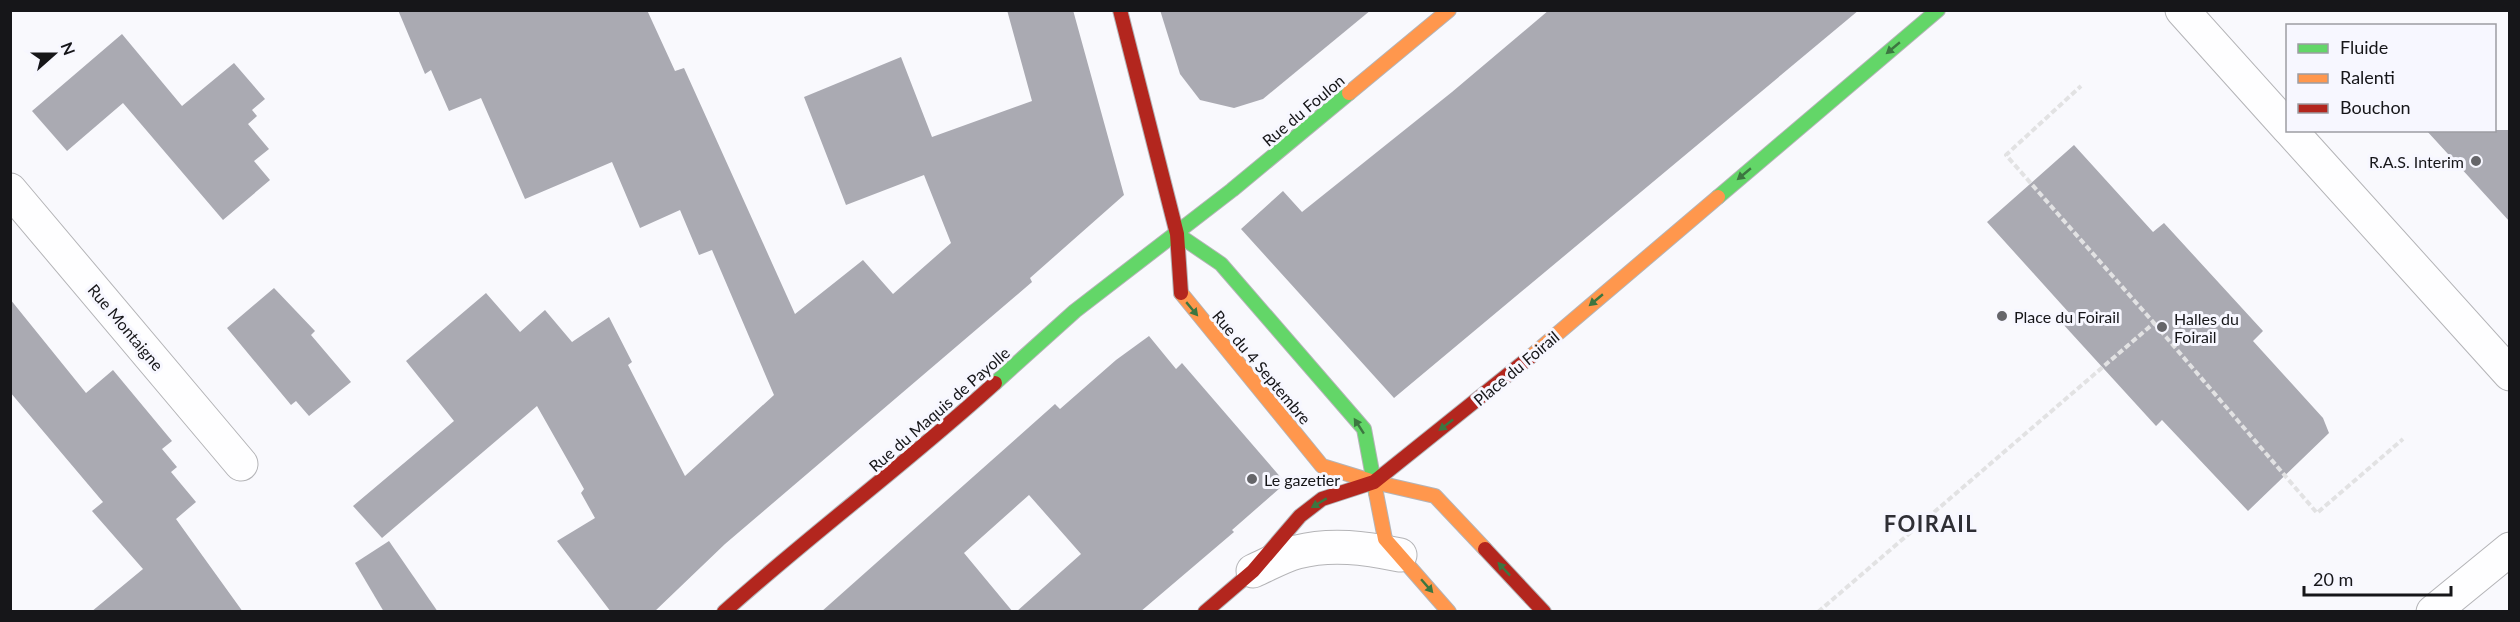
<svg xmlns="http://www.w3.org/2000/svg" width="2520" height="622" viewBox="0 0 2520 622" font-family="Lato,sans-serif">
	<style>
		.building { fill: #aaaab2 }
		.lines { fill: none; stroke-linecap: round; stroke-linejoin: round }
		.street-casing { stroke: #b4b4b7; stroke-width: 35 }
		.fast-casing { stroke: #b4b4b7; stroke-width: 16 }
		.slow-casing { stroke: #b4b4b7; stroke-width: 16 }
		.jam-casing { stroke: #b4b4b7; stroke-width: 16 }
		.path { stroke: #e2e2e3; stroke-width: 4; stroke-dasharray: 6 3; stroke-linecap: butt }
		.street { stroke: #fefeff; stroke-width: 33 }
		.fast { stroke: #63d668; stroke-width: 14 }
		.slow { stroke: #ff974d; stroke-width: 14 }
		.jam { stroke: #b3261e; stroke-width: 14 }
		.oneway { fill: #3c7640 }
		.poi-dot { fill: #656569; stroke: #f7f7ff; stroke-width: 2 }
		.labels { text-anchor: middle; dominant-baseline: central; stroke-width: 6; stroke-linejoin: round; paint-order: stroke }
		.street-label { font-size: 16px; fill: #161619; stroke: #f7f7ff }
		.poi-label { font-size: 16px; fill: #161619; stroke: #f7f7ff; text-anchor: start }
		.district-label { font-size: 22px; font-weight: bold; letter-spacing: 1.5px; fill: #2f2f35; stroke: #f7f7ff }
	</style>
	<rect width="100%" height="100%" fill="#f9f9fd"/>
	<g class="building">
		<polygon points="398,10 647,10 675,71 684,68 795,314 863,260 893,294 951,243 924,175 846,205 804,97 901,57 932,137 1032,101 1007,10 1073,10 1124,195 1030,278 1032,282 725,544 654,612 611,612 557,541 595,518 581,493 584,489 537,406 382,538 353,506 454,421 406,361 486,293 520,332 545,310 572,342 609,317 632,362 628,365 685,476 774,395 712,250 699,255 680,210 640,228 612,162 525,199 481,98 449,111 431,70 425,74"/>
		<polygon points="1160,10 1371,10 1263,99 1234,108 1200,100 1180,74"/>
		<polygon points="1549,10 1859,10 1394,398 1241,229 1283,191 1302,212 1452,92"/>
		<polygon points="122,34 182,106 234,63 265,99 252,110 257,116 248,124 269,149 254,161 270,180 223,220 123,103 67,151 32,111"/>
		<polygon points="2426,130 2510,130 2510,222 2459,166"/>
		<polygon points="2074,145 2153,232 2164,223 2263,331 2253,341 2323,418 2329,433 2248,511 2162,420 2156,426 2062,323 2071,315 1987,222"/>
		<polygon points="274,288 315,331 311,335 351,382 309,416 296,401 291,405 227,328"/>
		<polygon points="10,299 86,393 113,370 172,441 162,449 177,467 171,472 196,502 176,519 243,612 91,612 143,569 92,511 103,502 10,392"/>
		<polygon points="1149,336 1176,369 1182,363 1283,480 1278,485 1280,488 1232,530 1234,532 1140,612 1016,612 1081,554 1029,495 964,553 1013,612 821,612 1055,404 1060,409 1116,360"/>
		<polygon points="389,541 438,612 384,612 355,563"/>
	</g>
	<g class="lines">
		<g class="street-casing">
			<g id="street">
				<polyline points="2182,10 2288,128"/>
				<polyline points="2290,130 2510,374"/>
				<polyline points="10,190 241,464"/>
				<path d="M1253,571C1267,565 1282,556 1297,552C1332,543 1365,548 1400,555"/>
				<polyline points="2433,612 2510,549"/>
			</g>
		</g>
		<g class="fast-casing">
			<g id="fast">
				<polyline points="1718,197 1938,10"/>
				<polyline points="1177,234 1221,264 1364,429 1376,493"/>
				<polyline points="995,383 1075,311 1232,190 1349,93"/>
			</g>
		</g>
		<g class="slow-casing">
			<g id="slow">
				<polyline points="1349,93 1449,10"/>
				<polyline points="1181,293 1322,466 1374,482 1435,496 1485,549"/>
				<polyline points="1530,357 1718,197"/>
				<polyline points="1376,493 1385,539 1449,612"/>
			</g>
		</g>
		<g class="jam-casing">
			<g id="jam">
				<polyline points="1120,10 1177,234 1181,293"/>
				<polyline points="1485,549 1544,612"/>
				<path d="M724,612C812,533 907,463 995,383"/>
				<polyline points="1205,612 1253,571 1300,516 1322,499 1374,482 1530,357"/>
			</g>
		</g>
		<g class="path">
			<polyline points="2154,323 2317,513 2403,439"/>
			<polyline points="1818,612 2154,323 2006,155 2081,86"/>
		</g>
		<use href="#street" class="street"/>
		<use href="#fast" class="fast"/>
		<use href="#slow" class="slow"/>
		<use href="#jam" class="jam"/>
	</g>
	<defs><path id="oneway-solid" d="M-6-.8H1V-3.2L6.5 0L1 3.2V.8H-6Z" transform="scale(1.5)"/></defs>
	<g class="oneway">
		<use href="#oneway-solid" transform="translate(1893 48) rotate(140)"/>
		<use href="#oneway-solid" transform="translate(1744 174) rotate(140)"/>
		<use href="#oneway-solid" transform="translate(1596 300) rotate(140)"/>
		<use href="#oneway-solid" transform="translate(1192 309) rotate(50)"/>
		<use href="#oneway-solid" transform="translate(1446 425) rotate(142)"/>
		<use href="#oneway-solid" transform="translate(1359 426) rotate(-123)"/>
		<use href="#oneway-solid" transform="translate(1319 503) rotate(149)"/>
		<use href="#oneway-solid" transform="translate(1504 569) rotate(-133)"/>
		<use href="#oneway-solid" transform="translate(1427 586) rotate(49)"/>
	</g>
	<g class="poi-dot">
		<circle cx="2476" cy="161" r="6"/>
		<circle cx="2002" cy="316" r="6"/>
		<circle cx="2162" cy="327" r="6"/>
		<circle cx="1252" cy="479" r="6"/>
	</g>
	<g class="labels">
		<g class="street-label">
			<text transform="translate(1303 110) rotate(-40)">Rue du Foulon</text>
			<text transform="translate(126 327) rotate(50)">Rue Montaigne</text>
			<text transform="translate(1262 367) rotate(50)">Rue du 4 Septembre</text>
			<text transform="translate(1516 368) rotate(-40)">Place du Foirail</text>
			<text transform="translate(939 409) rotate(-41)">Rue du Maquis de Payolle</text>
		</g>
		<g class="poi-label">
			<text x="2464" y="161" text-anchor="end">R.A.S. Interim</text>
			<text x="2014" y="316">Place du Foirail</text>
			<text x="2174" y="318">Halles du<tspan x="2174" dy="18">Foirail</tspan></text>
			<text x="1264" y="479">Le gazetier</text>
		</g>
		<g class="district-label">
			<text x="1931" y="523">FOIRAIL</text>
		</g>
	</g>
	<rect width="2520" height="622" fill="none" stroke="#161619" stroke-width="24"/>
	<rect x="2286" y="24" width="210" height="108" fill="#f7f7ff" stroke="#9d9da3" stroke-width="1.5"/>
	<rect x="2298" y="44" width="30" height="9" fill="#63d668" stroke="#9d9da3" stroke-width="1.5"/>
	<text x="2340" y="54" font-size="18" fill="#161619">Fluide</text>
	<rect x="2298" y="74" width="30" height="9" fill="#ff974d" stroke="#9d9da3" stroke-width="1.5"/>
	<text x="2340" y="84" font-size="18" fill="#161619">Ralenti</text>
	<rect x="2298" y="104" width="30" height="9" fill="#b3261e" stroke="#9d9da3" stroke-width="1.5"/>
	<text x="2340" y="114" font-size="18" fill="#161619">Bouchon</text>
	<g transform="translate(54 54) rotate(69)" stroke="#f7f7ff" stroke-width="4.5" paint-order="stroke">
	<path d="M0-4.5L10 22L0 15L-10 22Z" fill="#161619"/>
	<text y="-9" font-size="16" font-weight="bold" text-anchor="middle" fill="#161619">N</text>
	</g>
	<path d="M2304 586v9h147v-9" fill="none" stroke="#161619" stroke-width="3"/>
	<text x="2313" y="586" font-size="18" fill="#161619" stroke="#f7f7ff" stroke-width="4.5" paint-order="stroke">20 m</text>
</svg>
